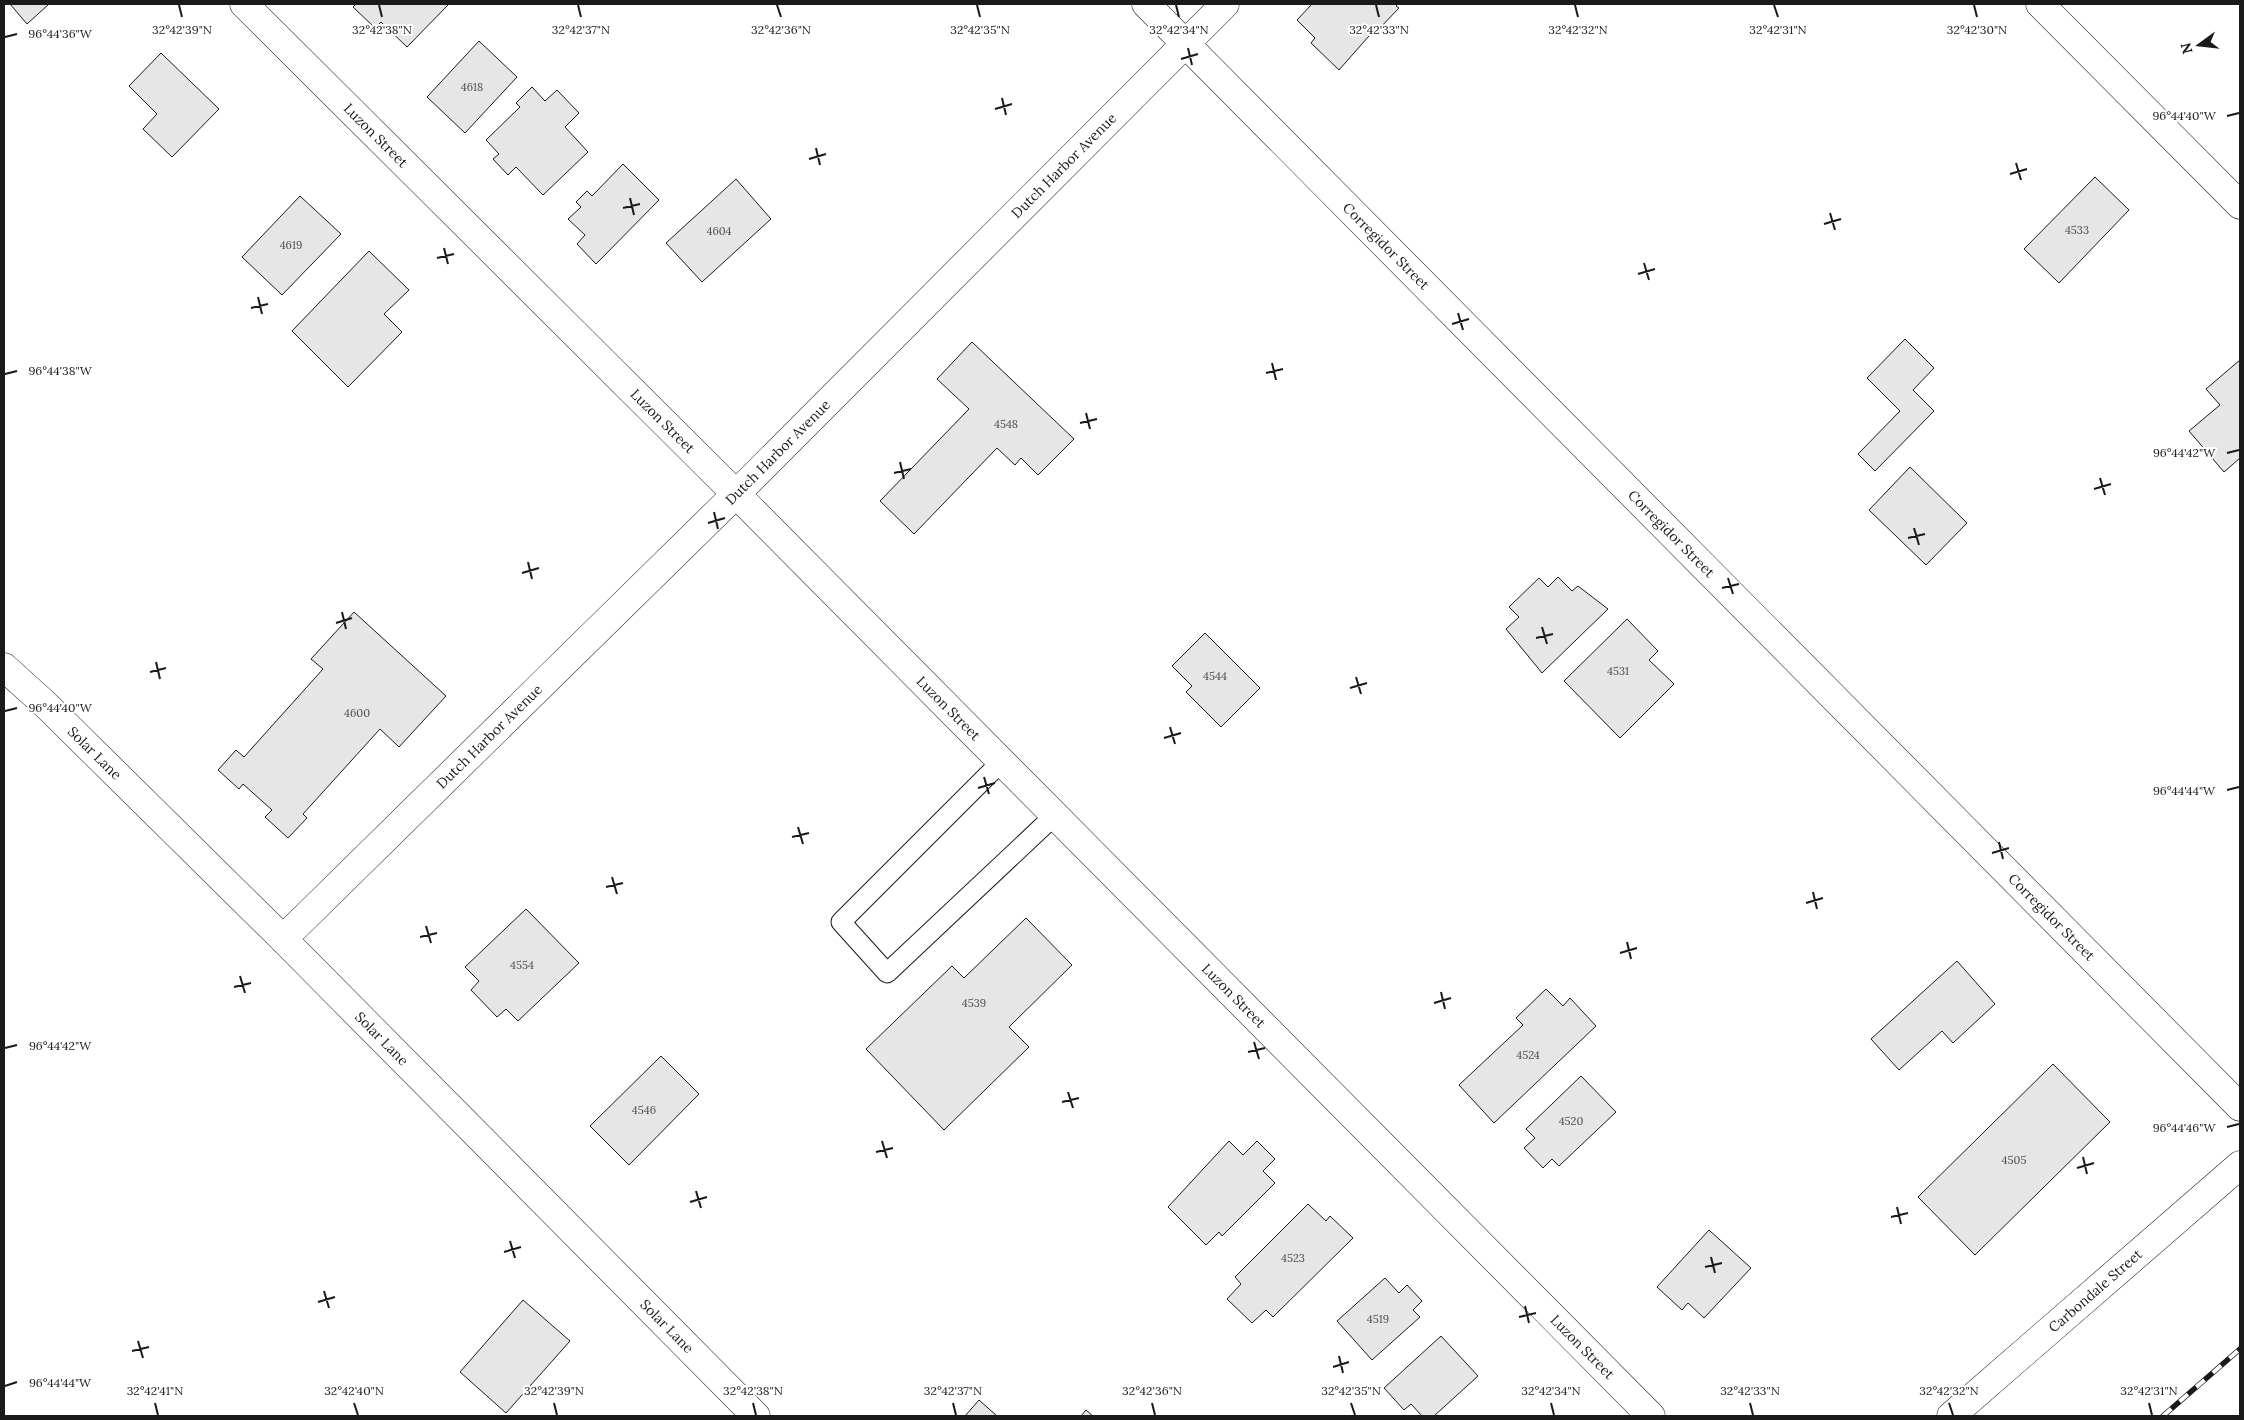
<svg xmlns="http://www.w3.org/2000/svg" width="2244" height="1420" viewBox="0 0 2244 1420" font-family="Lora,serif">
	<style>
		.building { fill: #e6e6e6; stroke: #1a1a1a }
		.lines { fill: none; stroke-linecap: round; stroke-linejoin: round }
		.service-casing { stroke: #1a1a1a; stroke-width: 21 }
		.minor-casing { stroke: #1a1a1a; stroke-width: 29 }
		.service { stroke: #fff; stroke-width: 19 }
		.minor { stroke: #fff; stroke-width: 28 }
		.rail-casing { stroke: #1a1a1a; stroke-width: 5.5 }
		.rail { stroke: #fff; stroke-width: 4; stroke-dasharray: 11; stroke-linecap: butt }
		.ticks { fill: none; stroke: #1a1a1a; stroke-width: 2 }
		.labels { text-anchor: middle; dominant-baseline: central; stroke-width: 4; stroke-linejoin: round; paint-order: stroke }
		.number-label { font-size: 11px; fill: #4d4d4d }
		.street-label { font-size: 14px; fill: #1a1a1a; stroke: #fff }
		.ticks-label { font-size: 12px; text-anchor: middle; fill: #1a1a1a; stroke: #fff; stroke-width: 4; stroke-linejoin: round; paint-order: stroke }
	</style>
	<rect width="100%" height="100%" fill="#fff"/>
	<g class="building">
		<polygon points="10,4 49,4 27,24"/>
		<polygon points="356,4 449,4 407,47 381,22 375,28 353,7"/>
		<polygon points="1312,4 1398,4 1396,6 1399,8 1378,30 1376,28 1339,70 1311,43 1315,38 1297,20"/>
		<polygon points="479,41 517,77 465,133 427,97"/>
		<polygon points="161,53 219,109 172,157 143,129 157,114 129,86"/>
		<polygon points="532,87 545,101 557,90 579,113 565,127 588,152 543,195 516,167 508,175 493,159 499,154 486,140 520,107 516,103"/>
		<polygon points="623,164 659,200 596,264 577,244 585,235 568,219 581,207 576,202 587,191 592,196"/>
		<polygon points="2095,177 2129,210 2059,283 2024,249"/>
		<polygon points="736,179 771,219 702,282 666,243"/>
		<polygon points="300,196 341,234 282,295 242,257"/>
		<polygon points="369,251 409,290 384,314 402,332 348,387 292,331"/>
		<polygon points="1905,339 1934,368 1913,390 1934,411 1875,471 1858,454 1900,411 1867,378"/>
		<polygon points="972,342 1074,439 1038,475 1021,458 1015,465 997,448 914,534 880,501 969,409 937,379"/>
		<polygon points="2240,360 2240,458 2224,472 2189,431 2220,405 2206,389"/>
		<polygon points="1910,467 1967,523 1926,565 1869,510"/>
		<polygon points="1558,577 1572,591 1578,586 1608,609 1542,673 1506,629 1519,617 1509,607 1539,578 1548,587"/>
		<polygon points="354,612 446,696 399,747 380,729 303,814 307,818 288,838 265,817 272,810 243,784 239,789 218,770 236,750 244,757 323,669 311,659"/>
		<polygon points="1627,619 1658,651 1649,660 1674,684 1620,738 1564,681"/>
		<polygon points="1205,633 1260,688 1221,727 1186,692 1192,686 1172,666"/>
		<polygon points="526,909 579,963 518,1021 506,1009 497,1017 471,990 479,981 465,967"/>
		<polygon points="1026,918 1072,965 1009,1027 1029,1047 944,1130 866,1049 952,966 964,978"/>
		<polygon points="1957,961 1995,1004 1953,1043 1942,1031 1899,1070 1871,1039"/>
		<polygon points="1546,989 1563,1006 1570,998 1596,1026 1494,1123 1459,1085 1523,1025 1516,1018"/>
		<polygon points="661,1056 699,1094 629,1165 590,1126"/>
		<polygon points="2053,1064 2110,1122 1975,1255 1918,1197"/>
		<polygon points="1581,1076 1616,1112 1559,1166 1552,1159 1543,1168 1524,1148 1535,1138 1526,1129"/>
		<polygon points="1229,1141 1243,1155 1257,1141 1275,1159 1263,1171 1275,1183 1222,1236 1219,1232 1206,1245 1168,1207"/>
		<polygon points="1308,1204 1326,1221 1330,1216 1353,1238 1273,1317 1266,1310 1252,1323 1227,1299 1241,1284 1235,1277"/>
		<polygon points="1709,1230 1751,1268 1704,1318 1688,1303 1682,1310 1657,1287"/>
		<polygon points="1385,1278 1399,1293 1407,1285 1422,1301 1413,1310 1420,1317 1372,1360 1337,1321"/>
		<polygon points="523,1300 570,1341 506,1413 460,1372"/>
		<polygon points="1441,1336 1478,1376 1434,1416 1422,1416 1411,1404 1404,1410 1384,1388"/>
		<polygon points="979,1400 997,1416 965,1416"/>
		<polygon points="1086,1410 1093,1416 1081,1416"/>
	</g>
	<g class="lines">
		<g class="service-casing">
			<polyline id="service" points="1002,761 841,922 887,973 1055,815"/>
		</g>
		<g class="minor-casing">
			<g id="minor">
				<path id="s1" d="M244,4L736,494L1651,1416"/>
				<path id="s2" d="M1146,4L2240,1107"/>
				<polyline points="2040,4 2240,205"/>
				<path id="s3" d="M4,667L46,705L283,939L756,1416"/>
				<path id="s4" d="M283,939L736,494L1225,4"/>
				<path id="s5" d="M1951,1416L2240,1165"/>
			</g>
		</g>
		<use href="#service" class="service"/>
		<use href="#minor" class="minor"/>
		<g class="rail-casing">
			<polyline id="rail" points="2163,1416 2240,1349"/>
		</g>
		<use href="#rail" class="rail"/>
	</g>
	<path class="ticks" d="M179,5L182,17M379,5L382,17M578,5L581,17M777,5L781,17M977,5L980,17M1176,5L1179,17M1376,5L1379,17M1575,5L1578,17M1774,5L1778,17M1974,5L1977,17M5,37L17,34M1188,48L1192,65M1181,59L1198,54M1002,98L1006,115M995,109L1012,104M2227,116L2239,113M816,148L820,165M809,159L826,154M2016,163L2021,180M2010,174L2027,169M630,198L634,215M623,208L640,204M1830,213L1835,230M1824,224L1841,219M444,248L448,264M437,258L454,254M1644,263L1649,280M1638,274L1655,269M258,297L262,314M251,308L268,304M1458,313L1463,330M1452,324L1469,319M1272,363L1276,380M1266,373L1283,369M5,374L17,371M1086,413L1090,429M1080,423L1097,419M2227,453L2239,450M900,462L904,479M894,473L911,469M2100,478L2105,495M2094,489L2111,484M714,512L718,529M708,523L725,518M1914,528L1919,545M1908,538L1925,534M528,562L532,579M522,573L539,568M1728,578L1733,594M1722,588L1739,584M342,612L346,629M336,623L352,618M1542,627L1547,644M1536,638L1553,634M156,662L160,679M150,672L166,668M1356,677L1361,694M1350,688L1367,683M5,711L17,708M1170,727L1175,744M1164,738L1181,733M984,777L989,794M978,788L995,783M2227,790L2239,787M798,827L803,844M792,837L809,833M1999,842L2003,859M1992,853L2009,848M612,877L617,894M606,887L623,883M1813,892L1817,909M1806,903L1823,898M426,926L431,943M420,937L437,933M1627,942L1631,959M1620,953L1637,948M240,976L245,993M234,987L251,983M1441,992L1445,1009M1434,1003L1451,998M1254,1042L1259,1059M5,1048L17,1045M1248,1052L1265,1048M1068,1092L1073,1108M1062,1102L1079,1098M2227,1127L2239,1124M882,1141L887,1158M876,1152L893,1148M2083,1157L2087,1174M2077,1168L2094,1163M696,1191L701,1208M690,1202L707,1197M1897,1207L1901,1224M1891,1217L1908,1213M510,1241L515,1258M504,1252L521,1247M1711,1257L1715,1273M1705,1267L1722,1263M324,1291L329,1308M318,1302L335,1297M1525,1306L1529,1323M1519,1317L1536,1313M138,1341L143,1358M132,1351L149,1347M1339,1356L1343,1373M1333,1367L1349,1362M5,1386L17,1382M155,1403L158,1415M354,1403L358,1415M554,1403L557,1415M753,1403L756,1415M953,1403L956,1415M1152,1403L1155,1415M1351,1403L1355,1415M1551,1403L1554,1415M1750,1403L1753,1415M1949,1403L1953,1415M2149,1403L2152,1415"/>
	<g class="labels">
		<g class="number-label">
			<text x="472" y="87">4618</text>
			<text x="2077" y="230">4533</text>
			<text x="719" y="231">4604</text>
			<text x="291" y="245">4619</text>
			<text x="1006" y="424">4548</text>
			<text x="1618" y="671">4531</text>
			<text x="1215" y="676">4544</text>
			<text x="357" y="713">4600</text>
			<text x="522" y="965">4554</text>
			<text x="974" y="1003">4539</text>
			<text x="1528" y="1055">4524</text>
			<text x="644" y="1110">4546</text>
			<text x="1571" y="1121">4520</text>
			<text x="2014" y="1160">4505</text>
			<text x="1293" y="1258">4523</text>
			<text x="1378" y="1319">4519</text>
		</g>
		<g class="street-label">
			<text stroke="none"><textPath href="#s1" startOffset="186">Luzon Street</textPath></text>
			<text stroke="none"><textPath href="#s4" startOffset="1099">Dutch Harbor Avenue</textPath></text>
			<text stroke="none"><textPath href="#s2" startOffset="341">Corregidor Street</textPath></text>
			<text stroke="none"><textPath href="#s1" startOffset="591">Luzon Street</textPath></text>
			<text stroke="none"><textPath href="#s4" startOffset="694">Dutch Harbor Avenue</textPath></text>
			<text stroke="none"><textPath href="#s2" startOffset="746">Corregidor Street</textPath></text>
			<text stroke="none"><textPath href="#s1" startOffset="996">Luzon Street</textPath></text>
			<text stroke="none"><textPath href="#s4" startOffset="289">Dutch Harbor Avenue</textPath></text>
			<text stroke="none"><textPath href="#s3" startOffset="125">Solar Lane</textPath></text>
			<text stroke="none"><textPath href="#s2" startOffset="1286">Corregidor Street</textPath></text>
			<text stroke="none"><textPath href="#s1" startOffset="1401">Luzon Street</textPath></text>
			<text stroke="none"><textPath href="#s3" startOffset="530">Solar Lane</textPath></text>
			<text stroke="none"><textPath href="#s5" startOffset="191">Carbondale Street</textPath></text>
			<text stroke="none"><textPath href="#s3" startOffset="935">Solar Lane</textPath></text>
			<text stroke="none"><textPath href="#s1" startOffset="1896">Luzon Street</textPath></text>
		</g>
	</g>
	<g class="ticks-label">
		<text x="182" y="34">32°42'39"N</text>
		<text x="382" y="34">32°42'38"N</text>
		<text x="581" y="34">32°42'37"N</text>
		<text x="781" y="34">32°42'36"N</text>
		<text x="980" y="34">32°42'35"N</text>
		<text x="1179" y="34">32°42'34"N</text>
		<text x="1379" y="34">32°42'33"N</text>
		<text x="1578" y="34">32°42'32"N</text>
		<text x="1778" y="34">32°42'31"N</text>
		<text x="1977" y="34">32°42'30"N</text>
		<text x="60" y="38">96°44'36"W</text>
		<text x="2184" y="120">96°44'40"W</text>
		<text x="60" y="375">96°44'38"W</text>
		<text x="2184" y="457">96°44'42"W</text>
		<text x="60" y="712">96°44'40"W</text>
		<text x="2184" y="795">96°44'44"W</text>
		<text x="60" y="1050">96°44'42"W</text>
		<text x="2184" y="1132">96°44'46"W</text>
		<text x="60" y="1387">96°44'44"W</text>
		<text x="155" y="1395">32°42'41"N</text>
		<text x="354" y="1395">32°42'40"N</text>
		<text x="554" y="1395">32°42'39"N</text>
		<text x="753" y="1395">32°42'38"N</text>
		<text x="953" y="1395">32°42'37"N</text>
		<text x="1152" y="1395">32°42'36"N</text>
		<text x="1351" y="1395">32°42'35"N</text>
		<text x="1551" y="1395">32°42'34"N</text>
		<text x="1750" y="1395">32°42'33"N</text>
		<text x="1949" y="1395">32°42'32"N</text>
		<text x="2149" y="1395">32°42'31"N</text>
	</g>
	<rect width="2244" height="1420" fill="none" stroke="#1a1a1a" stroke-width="10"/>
	<g transform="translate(2199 45) rotate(255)" stroke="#ffffff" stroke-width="4" paint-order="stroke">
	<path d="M0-4L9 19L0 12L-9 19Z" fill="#1a1a1a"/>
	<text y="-8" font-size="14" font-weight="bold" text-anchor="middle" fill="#1a1a1a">N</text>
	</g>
</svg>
